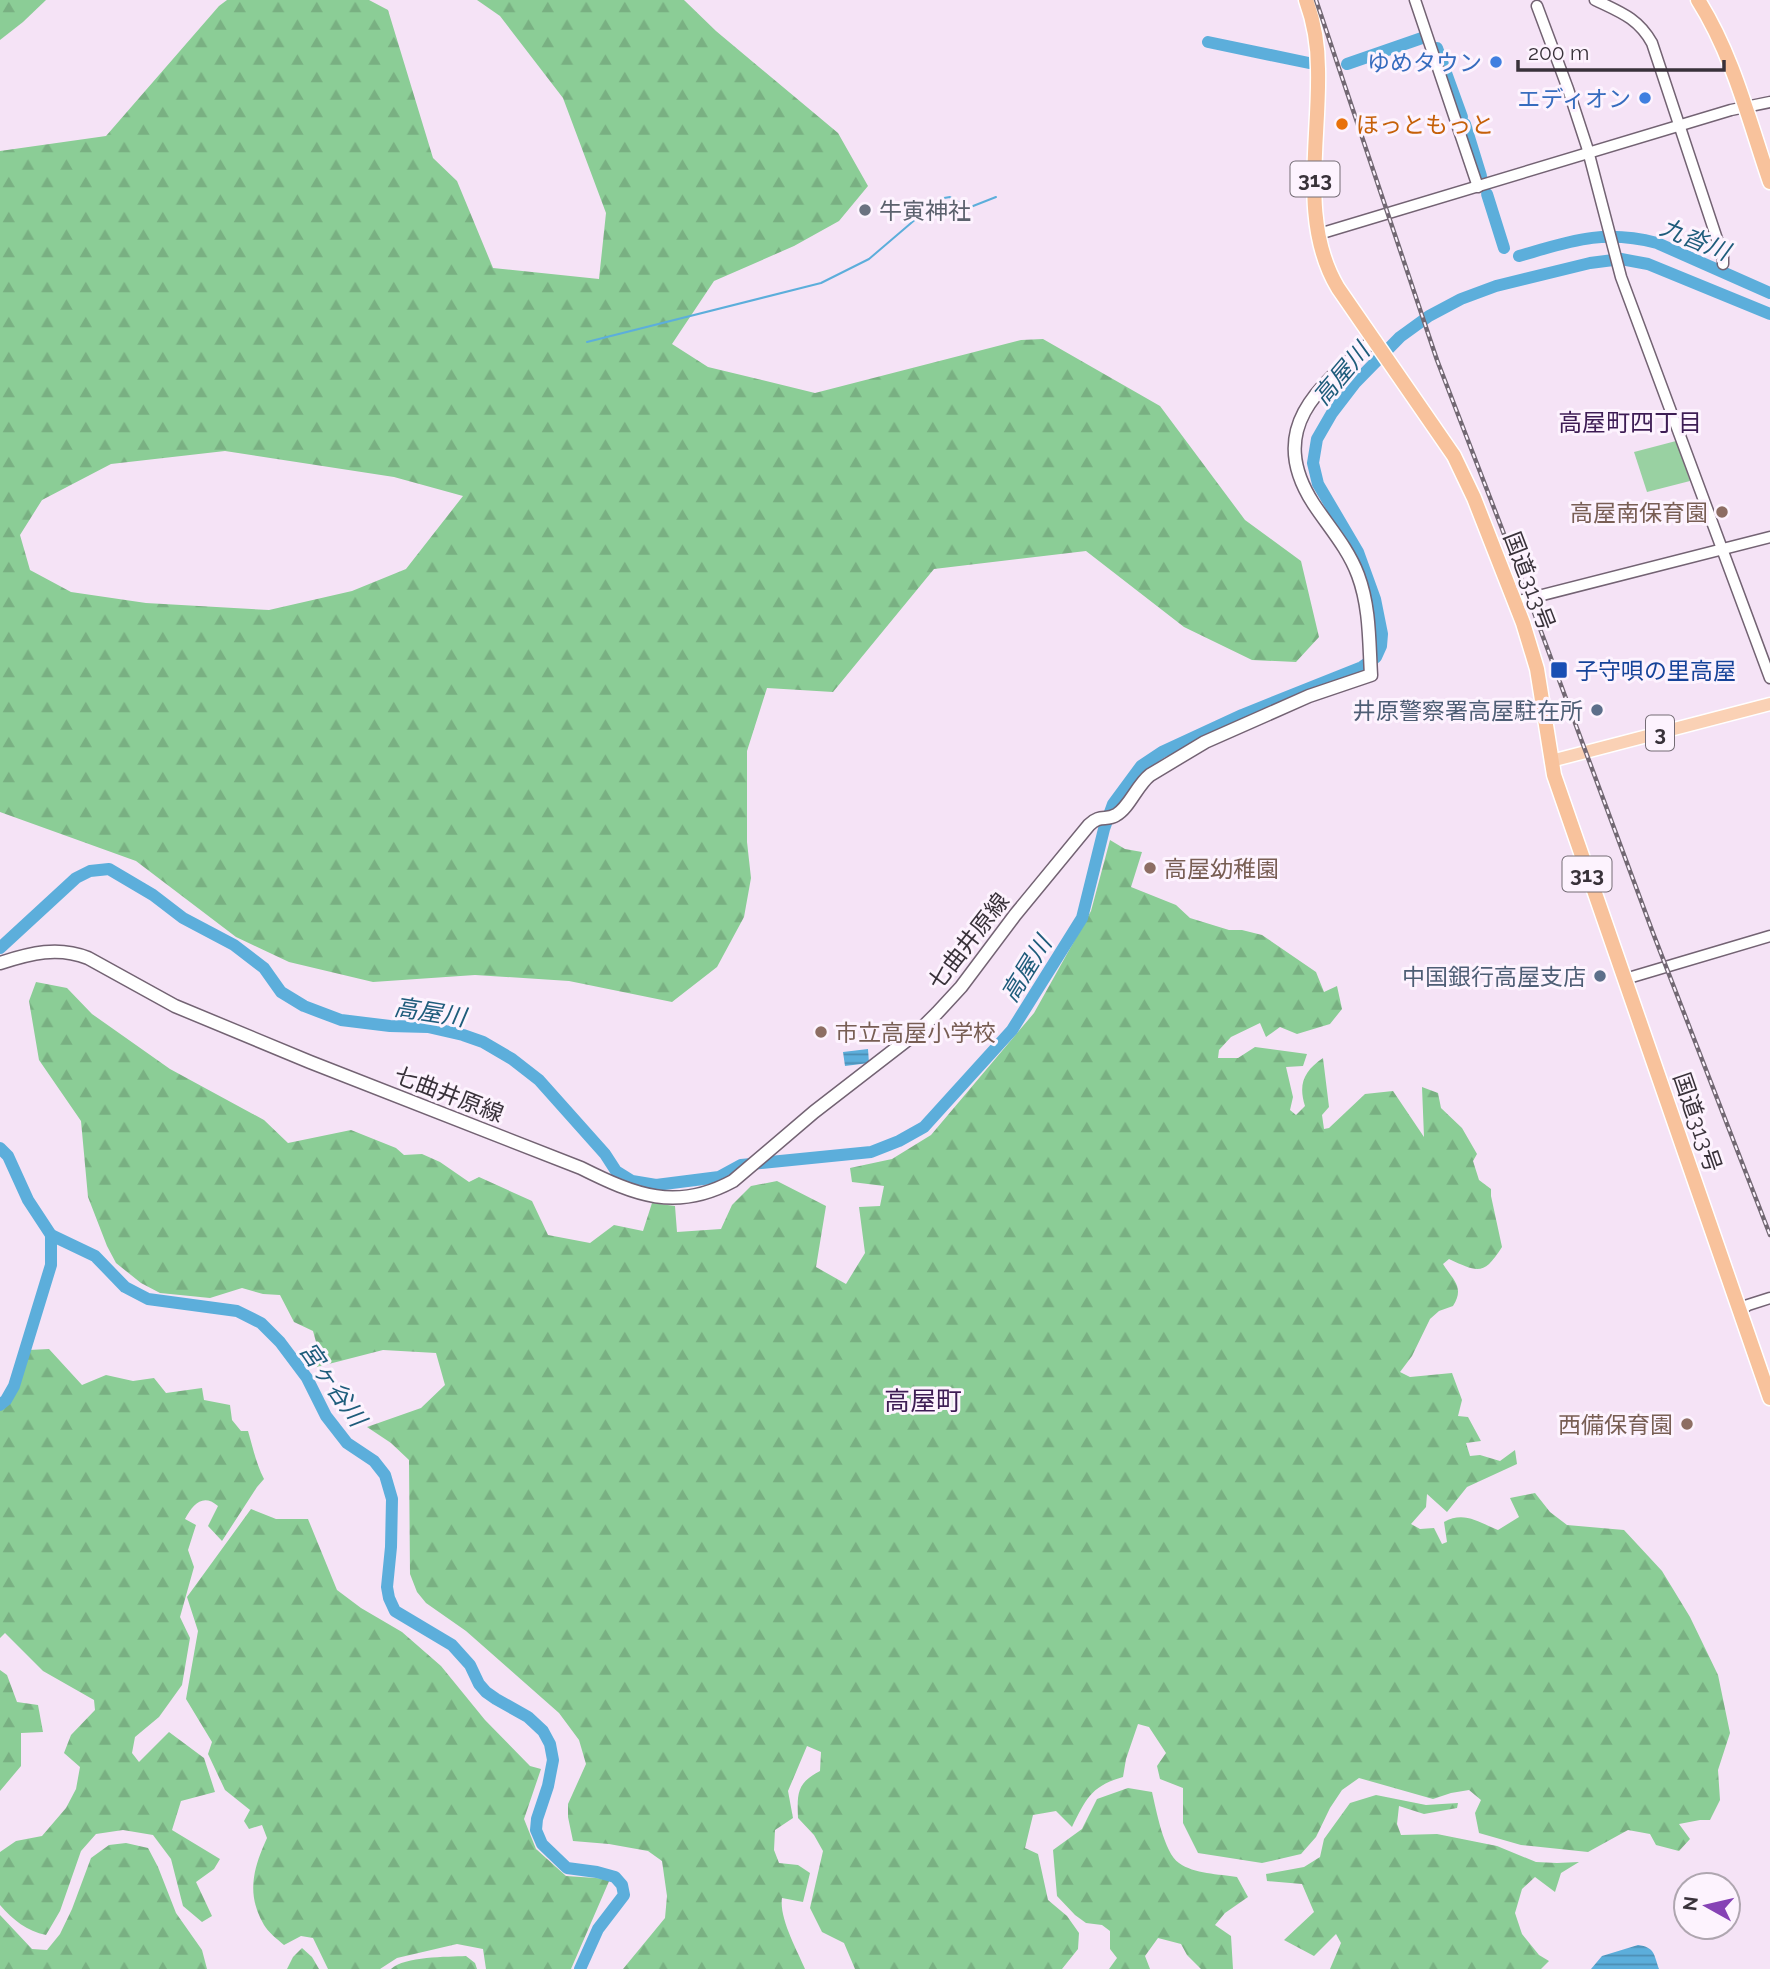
<svg xmlns="http://www.w3.org/2000/svg" width="1770" height="1969" viewBox="0 0 1770 1969" font-family="Raleway,'Noto Sans JP',sans-serif">
	<style>
		.green { fill: #99d1a2 }
		.forest { fill: url(#forest-firs); fill-rule: evenodd }
		.water { fill: url(#water-rules) }
		.lines { fill: none; stroke-linecap: round; stroke-linejoin: round }
		.stream { stroke: #5caedb; stroke-width: 2 }
		.river { stroke: #5caedb; stroke-width: 12 }
		.tertiary-casing { stroke: #736373; stroke-width: 13 }
		.secondary-casing { stroke: #736373; stroke-width: 15 }
		.primary-casing { stroke: #fff; stroke-width: 15 }
		.trunk-casing { stroke: #fff; stroke-width: 17 }
		.tertiary { stroke: #fff; stroke-width: 10 }
		.secondary { stroke: #fff; stroke-width: 12 }
		.primary { stroke: #fad1b5; stroke-width: 12 }
		.trunk { stroke: #f8c29c; stroke-width: 14 }
		.rail-casing { stroke: #726873; stroke-width: 4.5 }
		.rail { stroke: #fdf3fe; stroke-width: 2; stroke-dasharray: 5; stroke-linecap: butt }
		.shop-dot { fill: #3f7fe0; stroke: #fdf3fe; stroke-width: 2.5 }
		.food-dot { fill: #e8710a; stroke: #fdf3fe; stroke-width: 2.5 }
		.worship-dot { fill: #6b7280; stroke: #fdf3fe; stroke-width: 2.5 }
		.education-dot { fill: #8d6e63; stroke: #fdf3fe; stroke-width: 2.5 }
		.transit-dot { fill: #1a4fb4; stroke: #fdf3fe; stroke-width: 2.5 }
		.service-dot { fill: #5c6f8a; stroke: #fdf3fe; stroke-width: 2.5 }
		.labels { text-anchor: middle; dominant-baseline: central; stroke-width: 6; stroke-linejoin: round; paint-order: stroke }
		.shield { fill: #fdf3fe; stroke: #746c75; stroke-width: 2 }
		.shield-label { font-size: 21px; font-weight: bold; fill: #39323a }
		.shop-label { font-size: 23px; fill: #366cbe; stroke: #fdf3fe; text-anchor: end }
		.food-label { font-size: 23px; fill: #c56008; stroke: #fdf3fe; text-anchor: start }
		.worship-label { font-size: 23px; fill: #5b616d; stroke: #fdf3fe; text-anchor: start }
		.education-label { font-size: 23px; fill: #785e54; stroke: #fdf3fe; text-anchor: end }
		.street-label { font-size: 23px; fill: #39323a; stroke: #fdf3fe }
		.transit-label { font-size: 23px; fill: #164399; stroke: #fdf3fe; text-anchor: start }
		.service-label { font-size: 23px; fill: #4e5e75; stroke: #fdf3fe; text-anchor: end }
		.water-label { font-size: 24px; font-style: italic; fill: #1e5c7b; stroke: #fdf3fe }
		.neighbourhood-label { font-size: 24px; fill: #3d1c54; stroke: #fdf3fe }
		.quarter-label { font-size: 26px; fill: #3d1c54; stroke: #fdf3fe }
	</style>
	<defs>
		<pattern id="forest-firs" width="22" height="20" patternUnits="userSpaceOnUse" patternTransform="scale(1.75)"><rect width="22" height="20" fill="#8bcd96"/><path d="M5 1l3.5 6h-7zM16 11l3.5 6h-7z" fill="#79b082"/></pattern>
		<pattern id="water-rules" width="6" height="5" patternUnits="userSpaceOnUse" patternTransform="scale(1.75)"><rect width="6" height="5" fill="#5caedb"/><path d="M0 2.5h6" fill="none" stroke="#4d8eb3"/></pattern>
	</defs>
	<rect width="100%" height="100%" fill="#f5e3f6"/>
	<polygon class="green" points="1676,441 1690,481 1647,492 1634,452"/>
	<g class="forest">
		<polygon points="0,0 46,0 23,22 0,40"/>
		<path d="M227,0H369L388,10L433,158L457,181L493,268L599,279L606,213L563,98L500,16L477,0H684L716,31L838,133L868,186L839,221L794,246L714,281L672,344L708,367L815,393L1021,340L1043,339L1160,406L1245,520L1301,561L1319,637L1296,662L1252,660L1184,627L1086,551L934,569L833,692L767,688L747,751V842L751,878L744,917L717,967L672,1002L569,981L475,975L373,982L289,962L236,937L136,861L0,812V151L106,136L219,6ZM225,451L394,477L463,496L406,569L352,591L269,610L146,603L71,592L30,570L20,535L42,500L111,464Z"/>
		<path d="M1110,840L1125,849L1142,852L1131,887L1176,905L1190,918L1229,930H1242L1262,935L1316,972L1324,992L1337,986L1342,1009L1330,1024L1297,1034L1280,1027L1266,1037L1260,1023L1231,1037L1219,1050L1218,1058H1238L1255,1047L1307,1054L1303,1066L1286,1067L1293,1097L1290,1110L1296,1115L1305,1106C1298,1084 1304,1071 1323,1058L1329,1107L1322,1115L1324,1129L1329,1128L1365,1094L1393,1091L1424,1137L1422,1087L1438,1093L1441,1108L1462,1128L1477,1154L1473,1161L1479,1180L1491,1189V1196L1502,1247C1484,1275 1479,1273 1449,1259L1443,1264C1453,1280 1465,1287 1453,1306L1439,1311L1430,1319L1412,1356L1400,1372L1410,1377L1452,1373L1462,1400L1458,1416L1468,1417L1481,1441L1466,1443L1470,1456L1480,1455L1500,1461L1515,1450L1517,1464L1467,1487L1447,1512L1427,1494L1426,1507L1411,1524L1420,1529L1434,1528L1442,1544L1447,1542L1444,1522C1464,1511 1478,1522 1498,1530L1519,1517L1510,1498L1535,1493L1550,1512L1567,1525L1624,1530L1662,1571L1690,1617L1718,1675L1730,1733L1718,1770L1720,1800L1710,1820H1700L1679,1824L1690,1839L1679,1851L1656,1845L1650,1834L1628,1830L1588,1852L1521,1845L1479,1833L1475,1813L1481,1800L1469,1790L1451,1793L1433,1799L1359,1778L1342,1790L1330,1808L1316,1837L1301,1854L1262,1863L1198,1853L1183,1823V1788L1160,1779L1157,1766L1166,1753L1149,1727L1138,1724L1126,1759L1123,1777C1091,1786 1086,1799 1072,1827L1056,1811L1033,1815L1025,1848L1038,1854L1048,1900L1067,1916L1079,1933L1078,1949L1062,1969H855L844,1943L822,1932L810,1908L823,1851L814,1835L798,1818C797,1793 797,1783 820,1771L821,1752L807,1746L788,1791L793,1818L775,1830L774,1850L779,1863L798,1865L810,1873L803,1902L782,1898C779,1918 797,1950 805,1969H623L665,1918L667,1896L662,1861L648,1851L609,1844L573,1841L568,1817V1804L586,1764L579,1740L559,1713L466,1631L426,1603L417,1592L410,1574L409,1460L391,1443L367,1427L421,1408L445,1385L436,1353L383,1350L317,1367L318,1349L313,1331L294,1322L280,1295L263,1294L242,1288L210,1298L160,1293L141,1283L116,1263L107,1246L88,1197L81,1121L39,1060L29,1001L36,982L67,988L92,1014L170,1069L264,1120L288,1143L351,1130L396,1148L404,1155L422,1154L440,1162L469,1182L479,1177L532,1201L548,1235L590,1243L614,1225L643,1231L652,1203L675,1206L677,1232L721,1229L732,1205L751,1186L777,1181L826,1206L816,1267L846,1284L865,1253L859,1207L880,1206L884,1186L852,1182L850,1168L892,1159L931,1135L1034,1013L1091,911Z"/>
		<path d="M49,1349L82,1385L106,1375L133,1381L154,1378L166,1393L202,1388L204,1400L230,1405L232,1420L241,1431H248C253,1448 256,1463 264,1479L257,1487L222,1541L208,1526L218,1506C203,1493 193,1504 185,1519L196,1525L188,1550L194,1567L180,1617L190,1638L182,1685L159,1717L135,1737L132,1753L139,1762L169,1732L204,1758L215,1792L181,1801L172,1830L220,1859L214,1869L196,1882L212,1916L202,1922L183,1906L171,1859L153,1835L123,1830L96,1834L81,1851L60,1911L46,1935C27,1931 13,1920 0,1905V1852L16,1841L42,1836L66,1808L76,1789L80,1767L64,1753L71,1735L95,1710L94,1700L43,1671L5,1633L0,1638V1399L19,1386L29,1350Z"/>
		<path d="M251,1509L276,1519H308L337,1590L361,1608L402,1632L441,1666L485,1720L530,1766L541,1769L524,1819L536,1849L566,1876L610,1879L571,1969H486L483,1949L457,1944L397,1958L380,1969H328L313,1938L301,1936L284,1945C277,1939 268,1932 264,1925C246,1894 253,1869 267,1838L262,1825L249,1829L244,1821L250,1810L225,1790L208,1754L212,1742L186,1699L198,1631L187,1597Z"/>
		<polygon points="0,1670 7,1675 17,1702 38,1705 43,1732 21,1733 21,1766 0,1791"/>
		<path d="M1128,1788L1152,1792C1156,1809 1164,1853 1179,1863C1194,1874 1219,1874 1237,1877L1248,1897L1225,1913L1215,1925L1231,1936L1233,1969H1201L1187,1955L1181,1944L1158,1938L1145,1956L1150,1969H1109L1117,1958L1110,1949V1931L1102,1925L1086,1923L1075,1915L1057,1896L1053,1850L1082,1829L1097,1799Z"/>
		<polygon points="1376,1795 1426,1805 1458,1803 1457,1808 1424,1814 1399,1806 1397,1824 1401,1835 1437,1834 1497,1846 1536,1862 1557,1863 1579,1862 1561,1873 1555,1892 1535,1877 1522,1889 1515,1913 1522,1934 1539,1955 1549,1961 1541,1969 1330,1969 1341,1943 1336,1934 1314,1956 1284,1940 1314,1912 1302,1884 1267,1881 1266,1874 1304,1867 1320,1857 1324,1839 1350,1803"/>
		<polygon points="126,1843 148,1848 158,1867 176,1913 202,1950 207,1969 0,1969 0,1915 32,1949 47,1950 60,1934 72,1909 91,1858 109,1845"/>
		<polygon points="302,1948 312,1957 319,1969 287,1969 293,1957"/>
		<path d="M466,1956L475,1963L477,1969H391C405,1956 447,1957 466,1956Z"/>
	</g>
	<g class="water">
		<polygon points="868,1049 869,1063 845,1066 843,1052"/>
		<path d="M1638,1945C1655,1947 1654,1955 1659,1969H1591L1602,1956Z"/>
	</g>
	<g class="lines">
		<g class="stream">
			<polyline points="930,209 944,198 950,197 968,208 996,197"/>
			<polyline points="587,342 821,283 869,259 924,212"/>
		</g>
		<g class="river">
			<polyline points="1208,42 1309,63"/>
			<polyline points="1437,48 1462,117"/>
			<polyline points="1347,64 1422,38"/>
			<polyline points="1465,124 1481,176"/>
			<polyline points="1487,194 1504,248"/>
			<path d="M1519,256C1571,241 1602,229 1657,243L1770,293"/>
			<polyline points="0,948 76,878 90,871 109,869 153,895 183,918 234,945 264,968 281,992 304,1006 341,1020 390,1026 428,1027 463,1035 483,1042 512,1059 539,1080 605,1154 616,1171 632,1181 656,1185 719,1177 741,1165 871,1152 899,1141 924,1127 1012,1030 1082,918 1104,829 1113,804 1141,766 1162,752 1242,715 1362,667 1376,657 1381,646 1382,634 1375,599 1358,552 1318,484 1313,463 1317,439 1332,413 1355,383 1400,337 1429,316 1461,299 1496,286 1590,263 1621,259 1648,264 1770,314"/>
			<polyline points="0,1148 8,1156 28,1200 51,1235 51,1265 14,1386 6,1400 0,1405"/>
			<polyline points="51,1235 95,1256 125,1287 148,1299 237,1311 261,1323 280,1342 307,1378 326,1416 347,1443 374,1461 385,1475 392,1499 391,1547 387,1587 389,1598 395,1611 452,1645 470,1665 479,1684 486,1692 496,1699 528,1717 543,1731 550,1744 553,1760 548,1786 537,1819 536,1830 542,1844 567,1868 597,1872 615,1877 622,1885 624,1895 598,1929 580,1969"/>
		</g>
		<g class="tertiary-casing">
			<g id="tertiary">
				<polyline points="1415,0 1478,187"/>
				<path d="M1595,0C1620,12 1638,18 1652,43L1723,257V264"/>
				<polyline points="1537,6 1568,89 1587,147 1621,277 1770,678"/>
				<polyline points="1319,234 1731,110 1770,102"/>
				<polyline points="1515,602 1770,537"/>
				<polyline points="1625,979 1770,936"/>
				<polyline points="1739,1311 1748,1305 1770,1298"/>
			</g>
		</g>
		<g class="secondary-casing">
			<path id="secondary" d="M0,963C31,953 58,946 88,958L175,1006L310,1062L581,1168C635,1195 676,1212 733,1181L814,1112L920,1030L937,1013L961,987L1015,915L1089,825C1100,814 1106,821 1116,815C1129,808 1137,785 1150,775L1205,742L1309,696L1371,675C1369,641 1370,607 1358,575C1348,548 1328,526 1313,503C1265,428 1320,385 1374,340"/>
		</g>
		<g class="primary-casing">
			<polyline id="primary" points="1551,761 1770,704"/>
		</g>
		<g class="trunk-casing">
			<g id="trunk">
				<path d="M1306,0C1314,22 1318,46 1318,69C1320,141 1299,223 1338,288L1454,456L1474,498L1523,623L1537,669L1554,775L1770,1398"/>
				<path d="M1698,0C1733,55 1749,121 1770,182"/>
			</g>
		</g>
		<use href="#tertiary" class="tertiary"/>
		<use href="#secondary" class="secondary"/>
		<use href="#primary" class="primary"/>
		<use href="#trunk" class="trunk"/>
		<g class="rail-casing">
			<polyline id="rail" points="1316,0 1437,360 1529,599 1653,933 1770,1235"/>
		</g>
		<use href="#rail" class="rail"/>
	</g>
	<g class="shop-dot">
		<circle cx="1496" cy="62" r="7"/>
		<circle cx="1645" cy="98" r="7"/>
	</g>
	<circle class="food-dot" cx="1342" cy="124" r="7"/>
	<circle class="worship-dot" cx="865" cy="210" r="7"/>
	<g class="education-dot">
		<circle cx="1722" cy="512" r="7"/>
		<circle cx="1150" cy="868" r="7"/>
		<circle cx="821" cy="1032" r="7"/>
		<circle cx="1687" cy="1424" r="7"/>
	</g>
	<rect class="transit-dot" x="1550" y="661" width="18" height="18" rx="3.5"/>
	<g class="service-dot">
		<circle cx="1597" cy="710" r="7"/>
		<circle cx="1600" cy="976" r="7"/>
	</g>
	<g class="labels">
		<g class="shield">
			<rect x="1290.5" y="161.5" width="49" height="35" rx="5"/>
			<rect x="1646" y="715.5" width="28" height="35" rx="5"/>
			<rect x="1562.5" y="856.5" width="49" height="35" rx="5"/>
		</g>
		<g class="shield-label">
			<text x="1315" y="179">313</text>
			<text x="1660" y="733">3</text>
			<text x="1587" y="874">313</text>
		</g>
		<g class="shop-label">
			<text x="1482" y="62">ゆめタウン</text>
			<text x="1631" y="98">エディオン</text>
		</g>
		<g class="food-label">
			<text x="1356" y="124">ほっともっと</text>
		</g>
		<g class="worship-label">
			<text x="879" y="210">牛寅神社</text>
		</g>
		<g class="education-label">
			<text x="1708" y="512">高屋南保育園</text>
			<text x="1164" y="868" text-anchor="start">高屋幼稚園</text>
			<text x="835" y="1032" text-anchor="start">市立高屋小学校</text>
			<text x="1673" y="1424">西備保育園</text>
		</g>
		<g class="street-label">
			<text transform="translate(1530 581) rotate(69)">国道313号</text>
			<text transform="translate(968 941) rotate(-52)">七曲井原線</text>
			<text transform="translate(449 1094) rotate(21)">七曲井原線</text>
			<text transform="translate(1698 1122) rotate(71)">国道313号</text>
		</g>
		<g class="transit-label">
			<text x="1575" y="670">子守唄の里高屋</text>
		</g>
		<g class="service-label">
			<text x="1583" y="710">井原警察署高屋駐在所</text>
			<text x="1586" y="976">中国銀行高屋支店</text>
		</g>
		<g class="water-label">
			<text transform="translate(1695 239) rotate(22)">九沓川</text>
			<text transform="translate(1341 374) rotate(-50)">高屋川</text>
			<text transform="translate(1026 969) rotate(-58)">高屋川</text>
			<text transform="translate(430 1012) rotate(9)">高屋川</text>
			<text transform="translate(333 1384) rotate(55)">宮ヶ谷川</text>
		</g>
		<g class="neighbourhood-label">
			<text x="1630" y="422">高屋町四丁目</text>
		</g>
		<g class="quarter-label">
			<text x="923" y="1401">高屋町</text>
		</g>
	</g>
	<g transform="translate(1707 1906) rotate(278)"><circle r="33" fill="#fdf3fe" stroke="#afa6b0" stroke-width="2"/>
	<path d="M0-5L12 26L0 18L-12 26Z" fill="#8642b5"/>
	<text y="-10" font-size="19" font-weight="bold" text-anchor="middle" fill="#39323a">N</text>
	</g>
	<path d="M1518 60v10h206v-10" fill="none" stroke="#39323a" stroke-width="3.5"/>
	<text x="1528" y="60" font-size="21" fill="#39323a" stroke="#fdf3fe" stroke-width="5" paint-order="stroke">200 m</text>
</svg>
